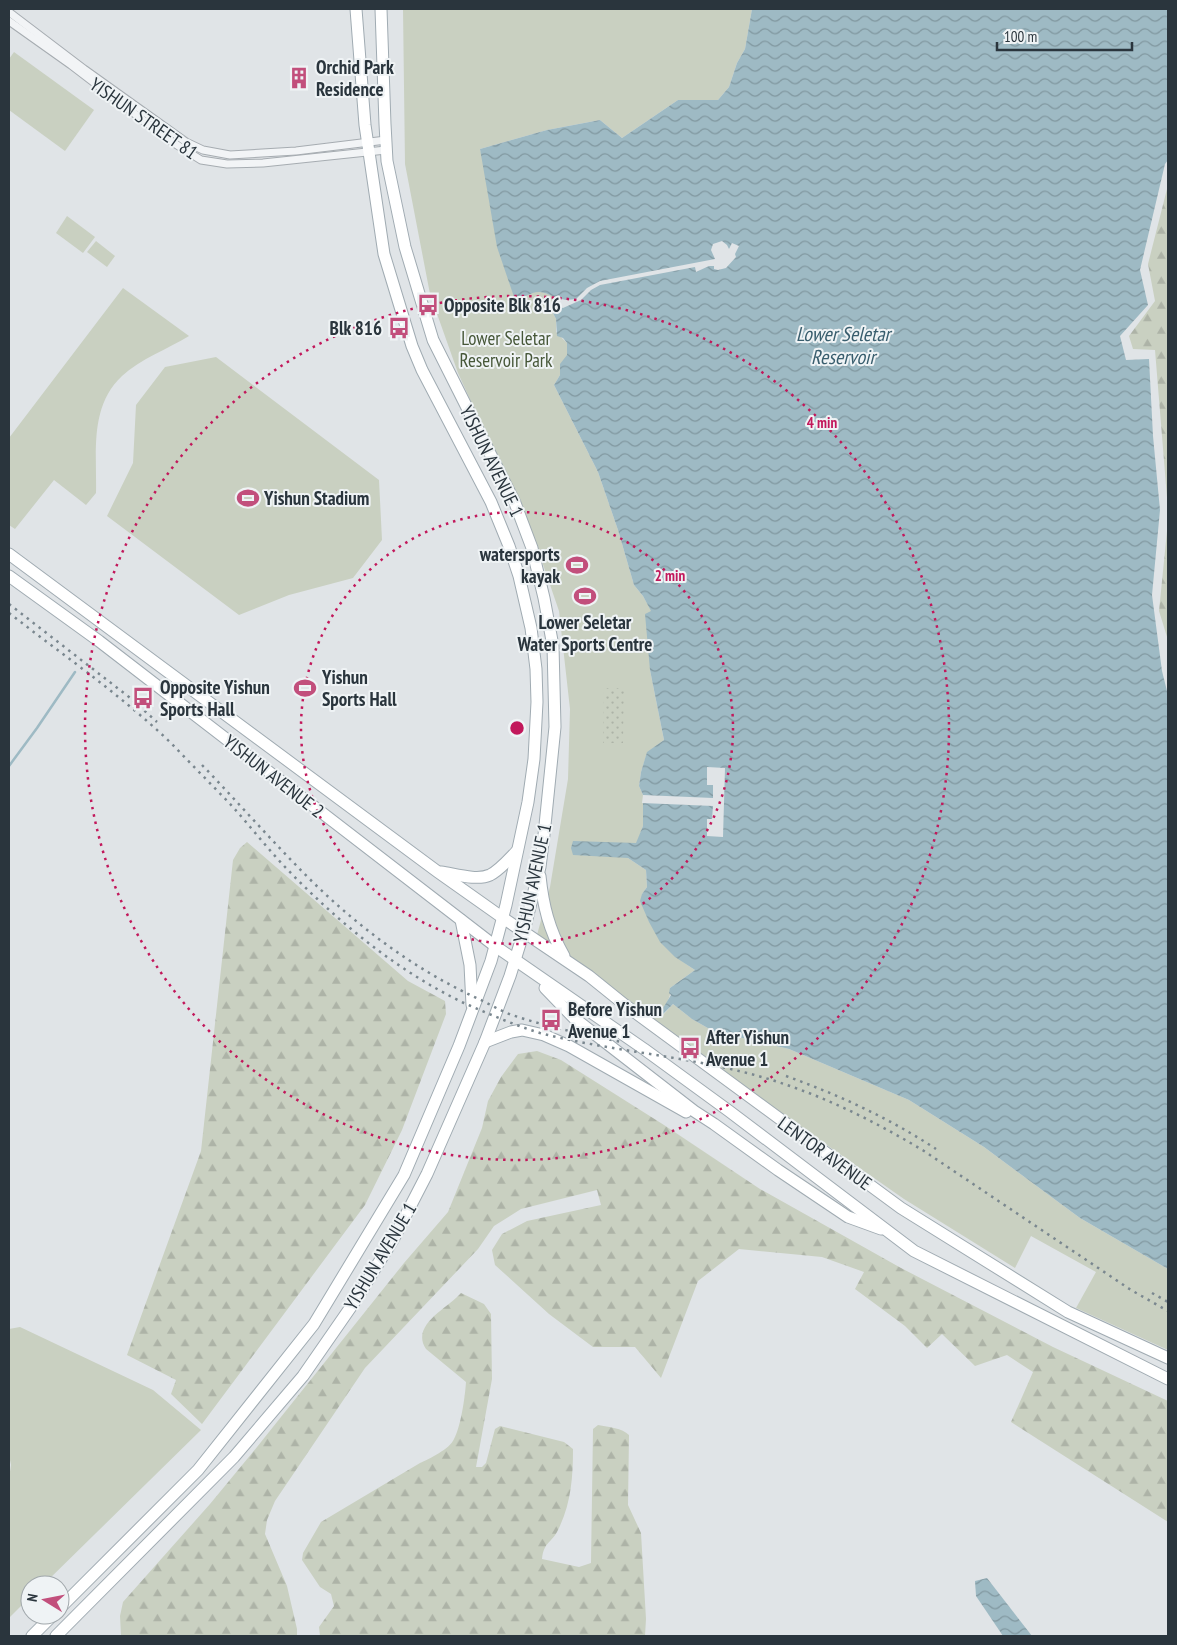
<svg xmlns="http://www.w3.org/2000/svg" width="1177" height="1645" viewBox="0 0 1177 1645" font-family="'PT Sans Narrow',sans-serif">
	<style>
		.green { fill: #c9d0c1 }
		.forest { fill: url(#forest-firs) }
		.garden { fill: url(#garden-dots) }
		.water { fill: url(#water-waves) }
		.pier { fill: #e0e4e7 }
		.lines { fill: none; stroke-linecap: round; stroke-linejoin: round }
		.stream { stroke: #9ebac4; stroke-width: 2.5 }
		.street-casing { stroke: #a6acb1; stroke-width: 9 }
		.primary-casing { stroke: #a0abb2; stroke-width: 13 }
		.street { stroke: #f2f4f6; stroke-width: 7 }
		.primary { stroke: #fff; stroke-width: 11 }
		.rail { stroke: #7a878f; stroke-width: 2.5; stroke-dasharray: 2.5 5; stroke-linecap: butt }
		.ring { fill: none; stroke: #c2185b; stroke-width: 2.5; stroke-dasharray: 2.5 5 }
		.labels { text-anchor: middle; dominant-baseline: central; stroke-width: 4; stroke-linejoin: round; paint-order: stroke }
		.poi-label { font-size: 19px; font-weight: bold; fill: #2a353d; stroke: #eff3f5; text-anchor: start }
		.street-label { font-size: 19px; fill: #2a353d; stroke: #eff3f5 }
		.park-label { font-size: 19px; fill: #465738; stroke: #eff3f5 }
		.water-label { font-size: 20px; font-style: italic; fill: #385d6d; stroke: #eff3f5 }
		.centre { fill: #c2185b; stroke: #eff3f5; stroke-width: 2.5 }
		.ring-label { font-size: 15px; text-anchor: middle; font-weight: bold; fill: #c2185b; stroke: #eff3f5; stroke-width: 4; stroke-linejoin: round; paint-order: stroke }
	</style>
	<defs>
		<pattern id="forest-firs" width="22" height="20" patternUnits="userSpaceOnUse" patternTransform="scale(1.25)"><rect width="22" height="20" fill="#c9d0c1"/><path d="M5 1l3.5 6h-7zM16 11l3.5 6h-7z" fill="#adb3a7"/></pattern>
		<pattern id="garden-dots" width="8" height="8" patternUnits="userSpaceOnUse" patternTransform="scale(1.25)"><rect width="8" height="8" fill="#c9d0c1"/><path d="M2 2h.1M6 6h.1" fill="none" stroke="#adb3a7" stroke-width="1.8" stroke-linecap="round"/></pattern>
		<pattern id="water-waves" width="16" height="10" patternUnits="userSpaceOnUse" patternTransform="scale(1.25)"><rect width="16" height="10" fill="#9ebac4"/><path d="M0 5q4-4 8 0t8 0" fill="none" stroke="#8198a0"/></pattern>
	</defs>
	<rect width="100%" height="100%" fill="#e0e4e7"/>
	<g class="green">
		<path d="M403,9H752L745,49L737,63L729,87L718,100H678L622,138L600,120L547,130L480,149L519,297C535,291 540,289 556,298L552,311L556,319V332L567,343V356L561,364L560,375L554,385L598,472L618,530L634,585L643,596L652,612L650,670L664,740L647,753L641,772L639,786L643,795V826L637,843L628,858L646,870L647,887L642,894C653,935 659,946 695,970L670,988C672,999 663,1005 662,1016L673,1004L692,1019L713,1031L789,1049L909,1100L984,1147L1080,1218L1168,1269V1350L1076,1308L1096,1272L1031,1236L1015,1268L904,1199L658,1027L537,935L550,887L568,779L570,709L559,611L536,544L458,373L430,294L405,164Z"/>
		<polygon points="14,52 94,110 65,151 9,110 9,59"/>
		<polygon points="67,216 95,237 83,253 56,233"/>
		<polygon points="96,241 115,256 107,267 87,252"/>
		<path d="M123,288L189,336C168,349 140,359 122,376C89,407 97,453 96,493L86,505L54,480L15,529L9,525V438Z"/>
		<polygon points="216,357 379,480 382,540 353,578 289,595 239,615 107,516 133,463 136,405 165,367"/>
		<polygon points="20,1327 153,1390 201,1430 43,1585 30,1585 30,1597 9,1618 9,1478 11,1465 9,1455 9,1329"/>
	</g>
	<g class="forest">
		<polygon points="1168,185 1168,510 1155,350 1133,349 1129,336 1155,301 1148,264"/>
		<polygon points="1168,521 1168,640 1159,611"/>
		<polygon points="247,842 408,981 445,1001 446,1014 402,1130 365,1205 202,1424 171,1394 176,1380 127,1355 201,1151 233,860 240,848"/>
		<polygon points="537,1051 561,1060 664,1125 760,1189 901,1268 1053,1347 1168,1401 1168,1522 1011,1422 1033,1372 1007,1355 975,1366 942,1334 927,1348 905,1326 855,1289 864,1272 822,1257 739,1249 698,1281 661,1378 635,1347 593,1347 549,1314 495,1265 492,1250 502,1234 527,1221 601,1205 597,1190 521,1209 494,1226 478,1249 365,1368 275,1501 267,1520 265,1534 287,1586 297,1629 297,1636 120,1636 121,1635 120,1616 123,1602 210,1504 257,1447 404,1263 448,1212 482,1128 488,1101 501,1077 518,1054"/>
		<path d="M461,1293L484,1304L491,1314L492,1379L476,1467H482L486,1463L495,1429L500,1426L564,1442L573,1449C573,1478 571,1504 558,1530C552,1543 544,1541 542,1559L579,1567L591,1563L593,1429L598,1425C609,1427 622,1428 629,1435L628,1505L641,1533L646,1619L645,1636H320L319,1627L334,1606L331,1594L320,1587L302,1560L303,1553L321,1522L420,1463C429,1459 450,1449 454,1439C461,1426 465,1397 466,1382L426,1349C410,1325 448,1308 461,1293Z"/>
	</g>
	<polygon class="garden" points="604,688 624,688 623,743 603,743"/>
	<g class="water">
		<path d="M752,9H1168V160L1165,164L1140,270L1148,305L1120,336L1126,360L1149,359L1153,436L1160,510L1152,595L1162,671L1168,695V1269L1080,1218L984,1147L909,1100L789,1049L713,1031L692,1019L673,1004L661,1016L660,1013L671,995L669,993L670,988L695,970L675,957L660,942L649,922L640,901L642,894L647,887L646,870L628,858L573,855L571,848L573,841L636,843L643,826V795L639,786L641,772L647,752L664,740L650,670L645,614L651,611L643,596L634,585L618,530L598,472L554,385L560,375V364L567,355V343L563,338L557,336L556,319L552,311L556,298C531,284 533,299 514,297L497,247L480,149L547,130L600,120L622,138L678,100H718L729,87L737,63L745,49Z"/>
		<polygon points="987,1578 1032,1636 1003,1636 976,1596 975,1581"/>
	</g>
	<g class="pier">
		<polygon points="722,241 727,245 729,249 732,243 739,246 735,254 736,257 726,268 718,270 714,269 714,266 709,266 696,272 695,267 600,285 591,290 581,300 563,308 554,305 556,298 566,300 576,299 587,288 600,281 715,259 711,250 713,244"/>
		<polygon points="707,767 725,768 723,837 707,836 707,819 712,819 713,806 642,803 643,795 713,798 713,785 707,785"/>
	</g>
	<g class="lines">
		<polyline class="stream" points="9,766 37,728 75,672"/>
		<g class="street-casing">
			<g id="street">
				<polyline points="9,12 84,69 186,142 203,150 230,155 296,151 386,140"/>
				<polyline points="9,21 71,65 169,140 201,160 227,164 263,163 386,150"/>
			</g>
		</g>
		<g class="primary-casing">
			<g id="primary">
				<polyline points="9,554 438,872 503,918 589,976 625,1005 901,1208 1068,1312 1168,1358"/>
				<polyline points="9,576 99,641 495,946 644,1049 729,1111 914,1251 1168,1379"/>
				<path d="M441,872C455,874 477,881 490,875C500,870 509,859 517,851"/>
				<path d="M540,876C543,905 549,930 564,956"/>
				<polyline points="461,920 470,965 472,1005"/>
				<polyline points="545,988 574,1018 694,1111 714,1124 778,1170 848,1217 881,1229"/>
				<polyline points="485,1042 511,1032 522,1030 544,1035 569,1046 686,1112"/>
				<polyline points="60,1608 198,1470 314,1324 404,1175 459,1046 491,961 506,905 528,802 534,759 537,702 536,669 531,628 519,576 509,546 491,502 422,370 412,346 384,254 365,125 356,9"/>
				<polyline points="32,1636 53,1615"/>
				<polyline points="56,1636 234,1457 303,1376 355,1301 394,1238 427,1174 485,1042 510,976 524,931 540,867 544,835 555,727 553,646 544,598 532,548 515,503 433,340 405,247 387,161 385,124 381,9"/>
			</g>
		</g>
		<use href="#street" class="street"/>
		<use href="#primary" class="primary"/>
		<g class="rail">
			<polyline points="9,604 129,697 157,722"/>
			<path d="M9,613C63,655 121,695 171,743C191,764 212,785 232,806C250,826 267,848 286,868C337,921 397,971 464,1003C489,1014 514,1025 540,1033C606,1050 674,1055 739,1071C806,1087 866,1116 924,1151L1131,1290L1168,1311"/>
			<path d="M202,765C233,797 262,830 293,862C346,918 410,968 481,1000C491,1005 501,1011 512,1015C548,1027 585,1035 622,1042"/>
			<path d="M786,1076C839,1095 889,1118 936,1149"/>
			<polyline points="1152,1293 1168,1302"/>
		</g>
	</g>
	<g class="ring">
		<circle cx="517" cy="728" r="216"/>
		<circle cx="517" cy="728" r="432"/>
	</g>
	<defs>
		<g id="building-bare" transform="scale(1.725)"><path d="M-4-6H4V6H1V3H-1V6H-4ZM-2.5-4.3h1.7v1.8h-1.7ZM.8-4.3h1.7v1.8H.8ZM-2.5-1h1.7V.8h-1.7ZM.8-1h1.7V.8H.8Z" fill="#c24f7c" stroke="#eff3f5" stroke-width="2.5" paint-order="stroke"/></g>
		<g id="bus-bare" transform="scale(1.725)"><path d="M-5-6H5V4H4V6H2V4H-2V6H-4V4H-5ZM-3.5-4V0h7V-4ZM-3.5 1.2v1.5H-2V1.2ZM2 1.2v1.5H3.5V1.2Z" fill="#c24f7c" stroke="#eff3f5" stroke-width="2.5" paint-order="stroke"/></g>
		<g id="stadium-bare" transform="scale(1.725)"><path d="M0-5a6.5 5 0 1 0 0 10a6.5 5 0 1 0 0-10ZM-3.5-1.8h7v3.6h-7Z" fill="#c24f7c" stroke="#eff3f5" stroke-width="2.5" paint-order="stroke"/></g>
	</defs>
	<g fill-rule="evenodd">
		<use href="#building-bare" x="299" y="78"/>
		<use href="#bus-bare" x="428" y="305"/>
		<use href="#bus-bare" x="399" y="328"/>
		<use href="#stadium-bare" x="248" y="498"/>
		<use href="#stadium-bare" x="577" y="565"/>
		<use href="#stadium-bare" x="585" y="596"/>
		<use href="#stadium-bare" x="305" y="688"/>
		<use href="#bus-bare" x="143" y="698"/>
		<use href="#bus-bare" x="551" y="1020"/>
		<use href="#bus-bare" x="690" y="1048"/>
	</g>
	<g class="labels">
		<g class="poi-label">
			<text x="316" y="67">Orchid Park<tspan x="316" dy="22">Residence</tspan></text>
			<text x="444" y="305">Opposite Blk 816</text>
			<text x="382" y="328" text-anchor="end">Blk 816</text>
			<text x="264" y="498">Yishun Stadium</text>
			<text x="560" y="554" text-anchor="end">watersports<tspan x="560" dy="22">kayak</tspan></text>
			<text x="585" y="622" text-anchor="middle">Lower Seletar<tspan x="585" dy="22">Water Sports Centre</tspan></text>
			<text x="322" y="677">Yishun<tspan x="322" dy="22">Sports Hall</tspan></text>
			<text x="160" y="687">Opposite Yishun<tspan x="160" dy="22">Sports Hall</tspan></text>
			<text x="568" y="1009">Before Yishun<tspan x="568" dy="22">Avenue 1</tspan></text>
			<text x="706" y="1037">After Yishun<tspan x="706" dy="22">Avenue 1</tspan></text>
		</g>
		<g class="street-label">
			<text transform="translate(144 118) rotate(35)">YISHUN STREET 81</text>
			<text transform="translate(492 461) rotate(64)">YISHUN AVENUE 1</text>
			<text transform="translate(274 776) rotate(38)">YISHUN AVENUE 2</text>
			<text transform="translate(532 883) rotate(-78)">YISHUN AVENUE 1</text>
			<text transform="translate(825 1153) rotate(36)">LENTOR AVENUE</text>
			<text transform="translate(380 1256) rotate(-59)">YISHUN AVENUE 1</text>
		</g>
		<g class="park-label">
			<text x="506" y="338">Lower Seletar<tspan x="506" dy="22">Reservoir Park</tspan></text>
		</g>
		<g class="water-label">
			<text x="843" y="334">Lower Seletar<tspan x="843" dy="23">Reservoir</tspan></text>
		</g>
	</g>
	<circle cx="517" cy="728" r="8" class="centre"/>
	<g class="ring-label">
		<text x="822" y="428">4 min</text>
		<text x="670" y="581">2 min</text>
	</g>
	<rect width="1177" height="1645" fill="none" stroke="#2a353d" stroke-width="20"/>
	<g transform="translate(45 1600) rotate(280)"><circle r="24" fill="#eff3f5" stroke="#a0a7ab"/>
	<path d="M0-4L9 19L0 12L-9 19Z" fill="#c24f7c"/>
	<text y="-8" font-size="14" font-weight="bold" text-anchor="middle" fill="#2a353d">N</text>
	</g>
	<path d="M997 42v8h135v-8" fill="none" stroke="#2a353d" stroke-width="2.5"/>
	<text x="1004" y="42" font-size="15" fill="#2a353d" stroke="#eff3f5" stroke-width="4" paint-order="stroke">100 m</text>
</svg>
